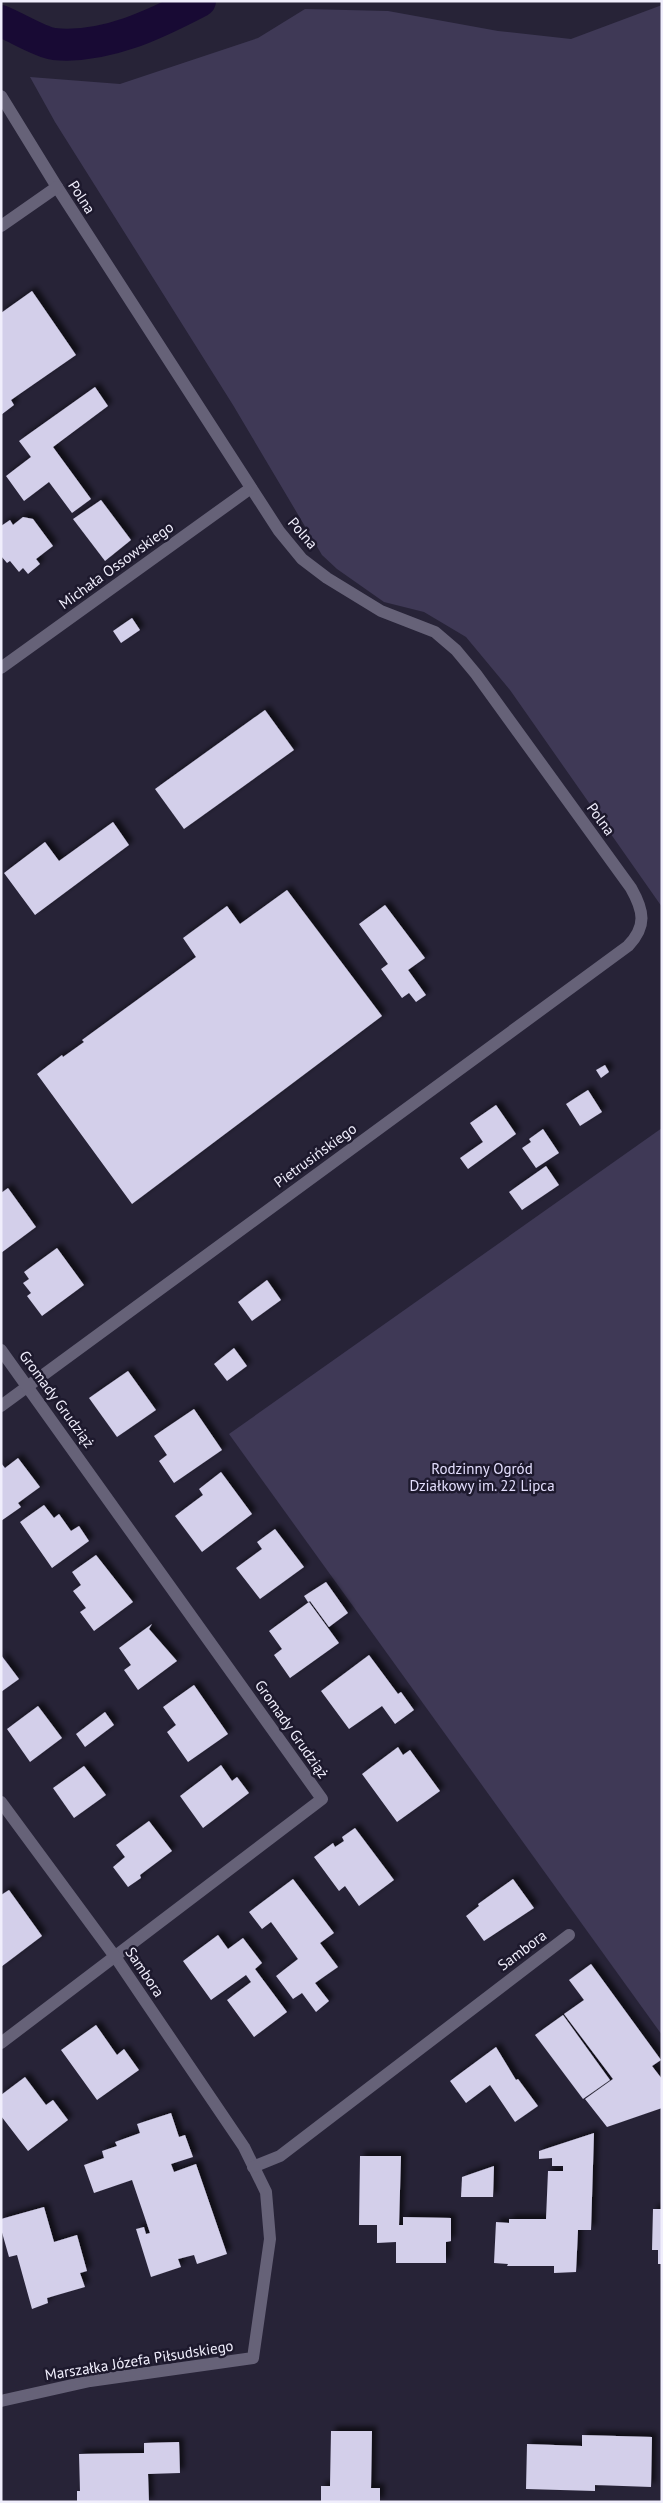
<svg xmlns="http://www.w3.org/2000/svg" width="663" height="2503" viewBox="0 0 663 2503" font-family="'PT Sans',sans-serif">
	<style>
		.green { fill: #3f3956 }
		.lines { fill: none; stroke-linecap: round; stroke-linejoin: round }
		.canal { stroke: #180a34; stroke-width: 32 }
		.building { fill: #d3cfea; filter: url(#shadow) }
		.street { stroke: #666278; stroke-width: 12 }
		.labels { text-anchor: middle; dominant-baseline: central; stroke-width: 5; stroke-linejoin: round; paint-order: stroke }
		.street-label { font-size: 15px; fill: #f0eefc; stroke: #1d192d }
		.park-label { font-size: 15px; fill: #e4dffe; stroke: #1d192d }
	</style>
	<defs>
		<filter id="shadow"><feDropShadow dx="4.5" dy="-4.5" stdDeviation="2.5" flood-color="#0009"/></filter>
	</defs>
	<rect width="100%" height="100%" fill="#272337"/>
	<g class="green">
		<polygon points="662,5 662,907 510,690 466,637 424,612 384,602 337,569 322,555 233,405 55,122 30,77 120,84 258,38 305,9 388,11 498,31 571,39"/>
		<polygon points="662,1128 662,2035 229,1434"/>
	</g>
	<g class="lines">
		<path class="canal" d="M1,21C16,27 40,42 54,44C105,49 156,24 200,1"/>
	</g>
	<g class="building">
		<polygon points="32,291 76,355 11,400 14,405 1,415 1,313"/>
		<polygon points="95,387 108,406 53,447 91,499 72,513 49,482 24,501 6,476 31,457 19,441"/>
		<polygon points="101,500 131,540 105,561 73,519"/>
		<polygon points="23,517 33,519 53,546 36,559 40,564 28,574 23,568 19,572 10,561 7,563 1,556 1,526 10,520 13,525"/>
		<polygon points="132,618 140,630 121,643 113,631"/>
		<polygon points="265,710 294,750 184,829 155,789"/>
		<polygon points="113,822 129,845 35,915 4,873 45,842 59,861"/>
		<polygon points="287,890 382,1016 132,1204 37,1074 62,1055 63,1057 84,1042 82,1040 196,957 183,938 227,906 240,924"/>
		<polygon points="385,905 425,958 408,970 426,995 416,1002 409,993 402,998 381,969 388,964 359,924"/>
		<polygon points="605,1065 609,1072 601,1078 596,1070"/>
		<polygon points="588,1090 602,1112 580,1126 566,1104"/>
		<polygon points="496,1105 516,1134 468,1169 460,1158 483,1142 470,1123"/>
		<polygon points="543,1129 559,1153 536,1168 522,1148 531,1142 529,1139"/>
		<polygon points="546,1166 559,1185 522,1210 509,1192"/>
		<polygon points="8,1188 36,1227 1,1253 1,1193"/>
		<polygon points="57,1248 84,1285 42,1316 27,1296 31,1293 23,1283 29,1279 24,1272"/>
		<polygon points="267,1280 281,1300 252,1321 238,1302"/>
		<polygon points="234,1348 247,1366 227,1381 214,1364"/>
		<polygon points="128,1371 156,1410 117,1437 89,1398"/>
		<polygon points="194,1409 222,1450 174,1483 159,1461 167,1455 154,1436"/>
		<polygon points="18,1458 40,1487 18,1503 21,1507 1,1521 1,1463 5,1468"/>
		<polygon points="221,1472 252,1514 202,1552 175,1516 203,1495 199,1489"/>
		<polygon points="44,1505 54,1518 59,1514 71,1531 79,1526 89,1541 52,1568 20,1522"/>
		<polygon points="275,1529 304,1567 260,1599 236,1568 262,1549 257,1542"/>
		<polygon points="96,1555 133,1602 94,1631 80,1612 86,1608 73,1591 81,1585 72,1572"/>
		<polygon points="326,1582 348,1613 329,1627 310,1601 313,1600 308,1602 304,1596"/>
		<polygon points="309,1602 339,1643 290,1678 274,1655 282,1649 269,1631"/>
		<polygon points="152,1624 149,1629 177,1661 138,1690 124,1670 131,1665 119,1648"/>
		<polygon points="1,1655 19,1679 1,1692"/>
		<polygon points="369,1655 398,1694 401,1692 414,1710 395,1724 382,1706 349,1729 321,1691"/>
		<polygon points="194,1685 228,1734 188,1762 167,1732 176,1725 163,1707"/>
		<polygon points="38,1706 62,1738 30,1762 7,1729"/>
		<polygon points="105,1712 114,1725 85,1747 76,1734"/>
		<polygon points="398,1747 403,1755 410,1750 440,1791 397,1822 362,1774"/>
		<polygon points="221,1765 232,1781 237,1777 249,1793 203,1828 180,1796"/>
		<polygon points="84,1766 106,1795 74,1818 53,1788"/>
		<polygon points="149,1821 172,1851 140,1875 141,1878 128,1887 113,1867 125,1857 116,1845"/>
		<polygon points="355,1828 394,1880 359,1906 345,1886 339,1891 314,1857 333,1843 335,1847 344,1841 342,1837"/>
		<polygon points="293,1879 334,1933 320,1943 338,1967 315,1983 329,2001 316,2012 302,1993 293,1999 276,1976 298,1959 271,1922 262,1929 249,1912"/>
		<polygon points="513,1879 534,1908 484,1941 466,1916 479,1906 478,1904"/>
		<polygon points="9,1890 42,1936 1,1967 1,1895"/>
		<polygon points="218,1935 228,1949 243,1938 262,1963 255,1969 287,2012 254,2037 227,2000 251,1982 246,1975 211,2000 183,1961"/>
		<polygon points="591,1964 661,2060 652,2066 662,2079 662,2108 607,2127 585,2099 613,2079 564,2014 584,2000 569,1980"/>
		<polygon points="563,2015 610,2080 583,2099 535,2035"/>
		<polygon points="96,2025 117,2055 124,2049 139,2070 97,2100 61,2050"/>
		<polygon points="496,2047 516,2080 518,2079 538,2106 515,2122 490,2085 466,2103 450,2081"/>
		<polygon points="25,2077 46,2105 53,2100 68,2120 28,2151 1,2116 1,2095"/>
		<polygon points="171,2113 179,2137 185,2135 193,2157 171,2164 174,2172 196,2164 227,2254 197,2264 194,2255 178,2259 181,2267 151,2277 136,2229 144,2227 146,2234 150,2233 132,2180 94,2193 84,2165 104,2158 102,2151 117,2146 115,2142 140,2133 137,2124"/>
		<polygon points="594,2133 591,2230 578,2230 576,2272 554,2273 554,2266 507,2266 508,2264 494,2263 496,2222 509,2223 509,2219 546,2219 548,2171 563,2171 563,2166 552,2166 552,2158 539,2159 539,2151"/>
		<polygon points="360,2156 401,2156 399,2225 403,2225 403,2217 451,2218 451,2241 446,2242 446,2263 396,2263 396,2242 377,2243 377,2225 359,2225"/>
		<polygon points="494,2166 493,2197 461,2197 462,2177"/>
		<polygon points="44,2207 54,2242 77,2235 87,2271 80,2273 85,2287 47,2298 48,2303 32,2309 17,2255 9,2257 1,2229 1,2219"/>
		<polygon points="653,2209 662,2209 662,2264 658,2264 658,2250 652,2250"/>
		<polygon points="331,2431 372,2431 371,2488 380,2488 380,2502 321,2502 321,2486 330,2486"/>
		<polygon points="582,2435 652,2437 651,2487 595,2485 595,2491 526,2489 527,2444 582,2446"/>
		<polygon points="179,2442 180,2473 148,2474 149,2502 77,2502 77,2491 80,2491 79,2454 144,2453 144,2443"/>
	</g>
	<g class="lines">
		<g class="street">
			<path d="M1,96L57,187L279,531L302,559L327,578L381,611L435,632L456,650L476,674L631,888C644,911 647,926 628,946L1,1406"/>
			<polyline points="1,226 57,187"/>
			<polyline points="1,668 251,488"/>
			<polyline points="1,1350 322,1799 1,2043"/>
			<polyline points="1,1802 116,1958 244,2147 266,2192 270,2239 253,2358 90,2381 1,2401"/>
			<polyline points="253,2167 280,2156 569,1935"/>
		</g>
	</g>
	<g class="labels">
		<g class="street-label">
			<text transform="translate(82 197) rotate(57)">Polna</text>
			<text transform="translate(303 533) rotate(49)">Polna</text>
			<text transform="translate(116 565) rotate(-36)">Michała Ossowskiego</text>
			<text transform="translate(601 819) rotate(54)">Polna</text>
			<text transform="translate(315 1155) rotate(-36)">Pietrusińskiego</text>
			<text transform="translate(57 1399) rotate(54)">Gromady Grudziąż</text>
			<text transform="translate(292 1729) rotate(55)">Gromady Grudziąż</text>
			<text transform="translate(522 1950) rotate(-37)">Sambora</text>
			<text transform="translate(145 1972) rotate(56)">Sambora</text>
			<text transform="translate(139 2360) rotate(-9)">Marszałka Józefa Piłsudskiego</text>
		</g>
		<g class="park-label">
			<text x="482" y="1468">Rodzinny Ogród<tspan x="482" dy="17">Działkowy im. 22 Lipca</tspan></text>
		</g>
	</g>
	<rect width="663" height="2503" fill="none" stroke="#f0eefc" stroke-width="5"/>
</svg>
